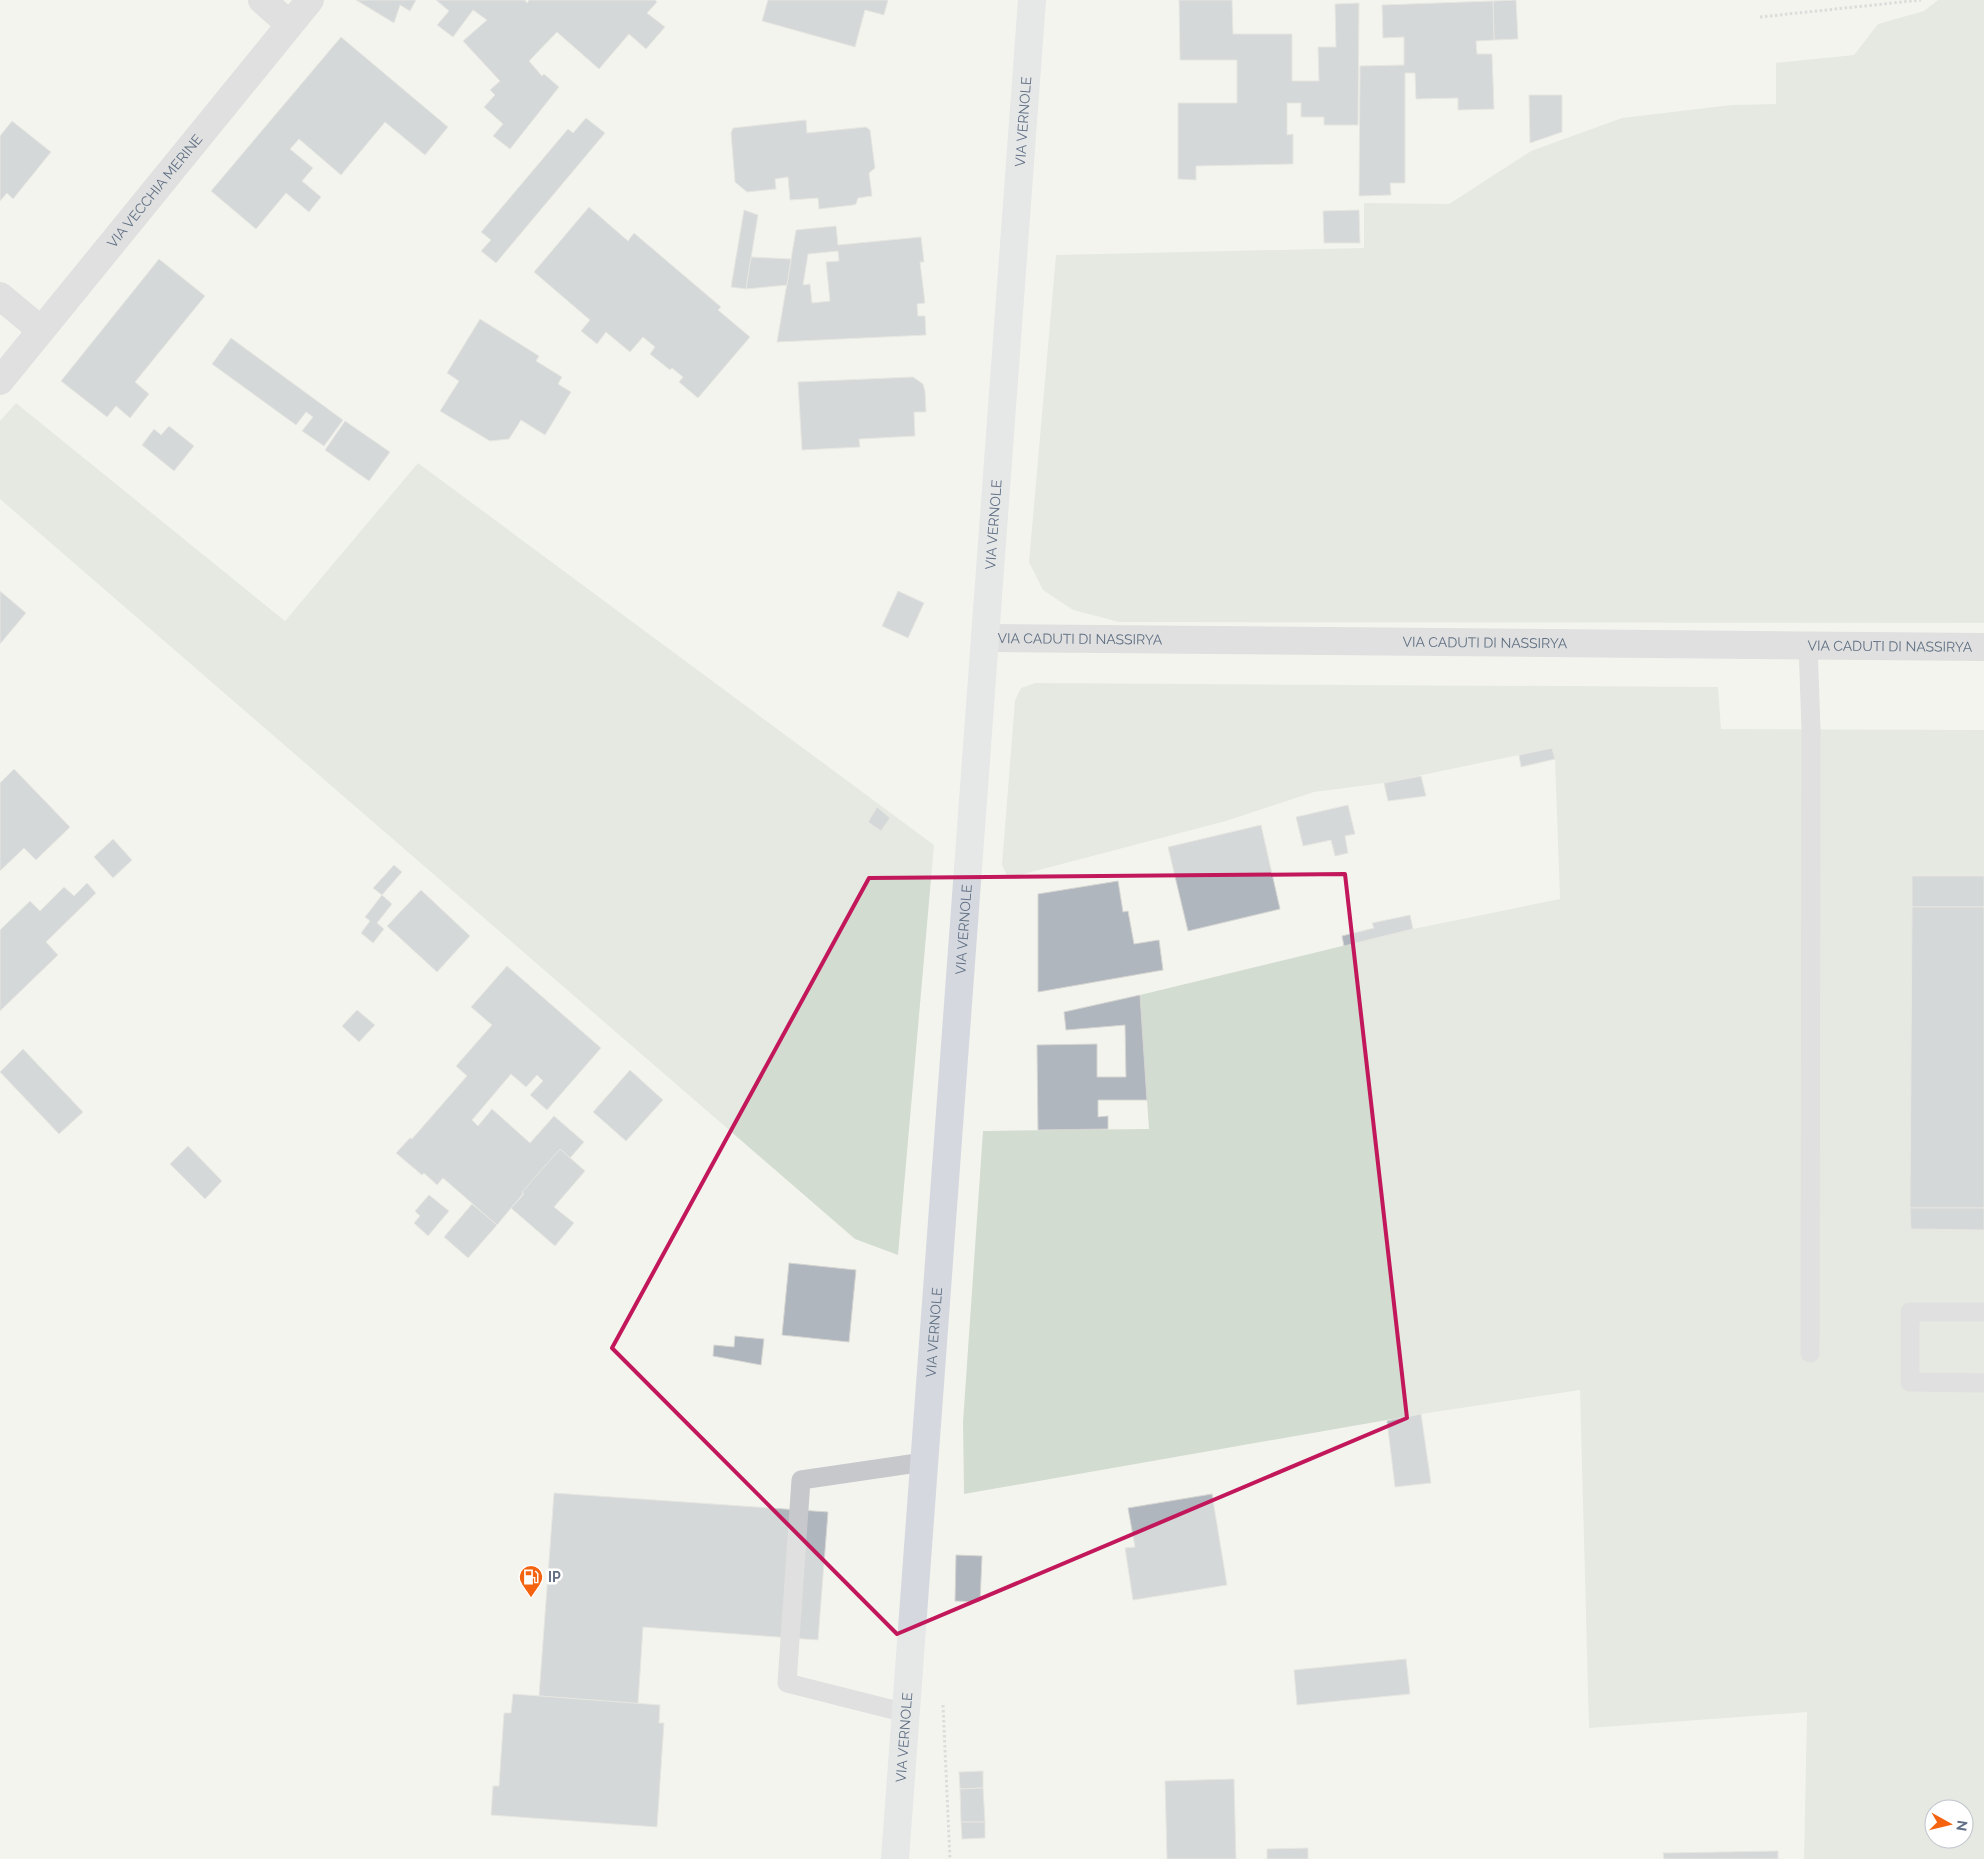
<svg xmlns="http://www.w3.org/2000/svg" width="1984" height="1859" viewBox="0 0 1984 1859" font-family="Raleway,sans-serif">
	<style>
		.green { fill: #d3dcd0; fill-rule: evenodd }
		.building { fill: #b0b6bd; stroke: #d5d5d2; fill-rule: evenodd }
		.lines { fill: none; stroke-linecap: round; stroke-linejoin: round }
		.path { stroke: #bec0c2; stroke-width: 3; stroke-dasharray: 2.5 2.5; stroke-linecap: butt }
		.service { stroke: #c6c8cc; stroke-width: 19 }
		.minor { stroke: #c6c8cc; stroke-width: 28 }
		.tertiary { stroke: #c6c8cc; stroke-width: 28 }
		.secondary { stroke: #d5d9df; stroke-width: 28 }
		.marked { fill: none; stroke: #c2185b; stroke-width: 4; stroke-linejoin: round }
		.labels { text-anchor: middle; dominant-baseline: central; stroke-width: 5; stroke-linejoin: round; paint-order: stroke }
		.street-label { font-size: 14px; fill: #606f84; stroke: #fff }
		.poi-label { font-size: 14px; font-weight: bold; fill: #606f84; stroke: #fff; text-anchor: start }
	</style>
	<rect width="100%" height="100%" fill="#f4f4ef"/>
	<g class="green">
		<polygon points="1938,0 1984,0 1984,623 1119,622 1073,610 1043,590 1029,562 1056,255 1364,248 1364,203 1449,204 1531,151 1622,118 1731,105 1776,104 1776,63 1854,55 1878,24 1924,11"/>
		<polygon points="16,403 285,621 418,463 934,845 898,1255 855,1239 0,499 0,421"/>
		<path d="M1035,683L1718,687L1721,729L1984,730V1859H1804L1807,1712L1589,1728L1580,1390L1421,1414L964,1494L963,1422L983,1131L1149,1129L1140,995L1413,929L1560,899L1555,759L1552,748L1384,783L1314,792L1226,821L1008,878L1002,865L1015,700L1021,688ZM1934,1809H1964V1839H1934Z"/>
	</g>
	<g class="building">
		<polygon points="356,0 416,0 410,11 400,5 394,23"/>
		<polygon points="436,0 525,0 527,3 529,0 655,0 657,2 647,13 665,27 646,49 629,34 599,69 557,32 529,61 542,76 544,74 559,87 510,149 493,136 503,124 484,107 495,95 490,90 500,81 463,41 487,20 473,10 453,37 437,25 449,11"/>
		<polygon points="768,0 888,0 884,15 865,10 855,47 762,21"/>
		<polygon points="1179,0 1232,0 1233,34 1292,34 1292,81 1319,81 1318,47 1336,47 1335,4 1359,3 1358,125 1324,125 1324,117 1301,117 1301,103 1287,103 1287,135 1293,134 1293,164 1196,166 1196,180 1178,179 1178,103 1237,103 1237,60 1180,60"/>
		<polygon points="1516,0 1518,39 1494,40 1493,1"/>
		<polygon points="1493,1 1494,40 1476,41 1477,54 1492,54 1494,109 1458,110 1458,98 1416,99 1415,73 1405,73 1405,183 1390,183 1391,195 1359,196 1360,66 1404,65 1404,37 1383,38 1382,5"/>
		<polygon points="341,37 448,127 425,155 385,122 341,175 299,139 290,149 313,168 302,181 321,197 309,212 286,193 256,229 211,191"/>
		<polygon points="1529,95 1562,95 1562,132 1530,143"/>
		<polygon points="586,118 605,133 496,263 481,251 491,240 481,232 568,129 573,133"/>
		<polygon points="806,120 807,133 866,127 870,130 875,168 869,173 872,196 858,198 856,204 853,205 819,209 818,198 790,200 788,177 775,179 776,189 747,192 735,182 731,133 733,128"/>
		<polygon points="12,121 51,152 13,199 7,193 0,201 0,136"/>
		<polygon points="589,207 628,241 634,233 721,307 718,310 750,337 698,398 679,382 683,377 672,368 670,370 650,354 655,347 643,337 630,352 606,332 597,344 581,331 590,320 534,272"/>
		<polygon points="744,210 758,215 746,289 731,287"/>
		<polygon points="1359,210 1360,243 1324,243 1323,211"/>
		<path d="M836,226L838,245L921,237L924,262H920L925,303L917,304L918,316H925L926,335L777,342L796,230ZM838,251L839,261L826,262L830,301L812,303L810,284L803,285L808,254Z"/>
		<polygon points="751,257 791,259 787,285 746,289"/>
		<polygon points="159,259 205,296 135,382 149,394 130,418 116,406 107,417 61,381"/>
		<polygon points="480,319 539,356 536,361 562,377 558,384 571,392 545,435 521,420 509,439 490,441 440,411 459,381 447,373"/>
		<polygon points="231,338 343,420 324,446 302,431 313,417 306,412 296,425 212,364"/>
		<polygon points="913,377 923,384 925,391 926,412 914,412 915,436 859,439 860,447 802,450 798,382"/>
		<polygon points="345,421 390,452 369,481 325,450"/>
		<polygon points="169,426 194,446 174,471 142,445 154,429 161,435"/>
		<polygon points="0,591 26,613 0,644"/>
		<polygon points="898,591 924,603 908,638 882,626"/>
		<polygon points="1552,748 1555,759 1521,767 1519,755"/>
		<polygon points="14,769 70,827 36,860 24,848 0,871 0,783"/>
		<polygon points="1421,776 1426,796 1388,801 1384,783"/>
		<polygon points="1348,805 1355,834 1345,836 1348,853 1335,856 1331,840 1303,846 1296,817"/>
		<polygon points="877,807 890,818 881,831 868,822"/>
		<polygon points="1261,825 1280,909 1188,931 1168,847"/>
		<polygon points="113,839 132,860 113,878 94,857"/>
		<polygon points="394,865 402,872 382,895 373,888"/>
		<rect x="1912" y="876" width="72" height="31"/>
		<polygon points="1118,881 1123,912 1128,911 1134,944 1159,940 1163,970 1038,992 1038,894"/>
		<polygon points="87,883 96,893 46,942 58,955 0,1011 0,930 30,901 40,911 64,887 74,896"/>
		<polygon points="421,890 470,936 437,972 387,926"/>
		<polygon points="382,895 392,904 377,923 384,929 373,943 361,933 370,921 365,917"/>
		<polygon points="1912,907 1984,907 1984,1208 1910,1208"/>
		<polygon points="1410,915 1413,929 1344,946 1342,936 1374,928 1372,923"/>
		<polygon points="507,966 601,1048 547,1110 530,1095 543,1081 537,1075 526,1087 511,1074 472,1120 478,1126 492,1109 530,1143 554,1116 584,1142 570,1158 560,1149 497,1225 443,1178 437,1185 424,1173 422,1175 396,1153 410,1138 412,1139 467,1076 456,1066 492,1025 471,1007"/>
		<polygon points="1140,995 1147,1100 1098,1100 1098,1117 1108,1116 1108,1129 1038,1130 1037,1045 1097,1044 1097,1077 1126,1077 1125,1025 1066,1030 1064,1012"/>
		<polygon points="357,1010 375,1025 359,1042 342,1026"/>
		<polygon points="23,1049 83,1112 59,1134 0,1072"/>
		<polygon points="630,1070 663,1100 626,1141 593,1112"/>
		<polygon points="188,1146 222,1181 205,1199 170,1164"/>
		<polygon points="560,1149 585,1171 554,1207 574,1223 555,1246 511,1208 524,1194 522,1192"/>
		<polygon points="429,1195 449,1211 428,1236 414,1223 420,1216 415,1211"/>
		<polygon points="472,1204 497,1225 468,1258 444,1237"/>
		<polygon points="1910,1208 1984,1208 1984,1230 1911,1229"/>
		<polygon points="789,1263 856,1270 849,1342 782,1335"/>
		<polygon points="735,1336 764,1339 761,1365 713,1356 714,1345 734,1347"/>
		<polygon points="1421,1414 1431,1483 1395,1487 1387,1421"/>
		<polygon points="554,1493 828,1512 818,1640 643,1627 638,1704 539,1696"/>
		<polygon points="1212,1494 1227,1585 1133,1600 1125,1548 1135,1547 1128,1508"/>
		<polygon points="956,1555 982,1556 980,1602 955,1601"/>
		<polygon points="1406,1659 1410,1694 1297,1705 1294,1670"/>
		<polygon points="513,1694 660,1705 659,1723 664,1723 657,1827 491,1815 493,1786 499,1786 504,1713 511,1713"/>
		<polygon points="983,1771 983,1788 960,1789 959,1772"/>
		<polygon points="1234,1779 1236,1859 1167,1859 1165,1781"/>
		<polygon points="983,1788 985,1822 961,1822 960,1789"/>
		<polygon points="961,1822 985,1822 985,1838 962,1839"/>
		<polygon points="1308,1848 1308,1859 1267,1859 1267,1849"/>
		<polygon points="1778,1851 1778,1859 1664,1859 1663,1853"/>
	</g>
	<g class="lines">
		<g class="path">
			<polyline points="1760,17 1921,0"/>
			<polyline points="943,1705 950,1859"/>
		</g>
		<g class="service">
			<polyline points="1808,645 1811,729 1810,1353"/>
			<polyline points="1984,1312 1910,1312 1910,1382 1984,1383"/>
			<polyline points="906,1713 787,1683 801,1480 924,1462"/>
		</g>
		<g class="minor">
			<polyline points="262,0 289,24"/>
			<polyline points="0,296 41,330"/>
			<path id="s1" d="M0,381L310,0"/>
		</g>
		<path class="tertiary" id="s2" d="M985,638L1984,647"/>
		<path class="secondary" id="s3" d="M895,1859L1032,0"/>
	</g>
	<path d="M0 0H1984V1859H0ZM1345,874L1407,1418L897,1634L612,1348L869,878Z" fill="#f4f4ef" fill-opacity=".55" fill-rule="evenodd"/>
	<path class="marked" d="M1345,874L1407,1418L897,1634L612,1348L869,878Z"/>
	<defs>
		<g id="fuel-pin" transform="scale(1.25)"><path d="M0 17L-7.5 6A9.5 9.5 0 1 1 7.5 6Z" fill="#f46310" stroke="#fff"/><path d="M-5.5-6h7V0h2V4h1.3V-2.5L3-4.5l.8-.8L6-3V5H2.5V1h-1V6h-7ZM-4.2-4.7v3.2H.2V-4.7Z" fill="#fff"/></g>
	</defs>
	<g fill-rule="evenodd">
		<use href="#fuel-pin" x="531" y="1577"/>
	</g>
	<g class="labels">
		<g class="street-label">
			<text stroke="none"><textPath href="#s3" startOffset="1742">VIA VERNOLE</textPath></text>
			<text stroke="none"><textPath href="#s1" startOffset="245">VIA VECCHIA MERINE</textPath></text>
			<text stroke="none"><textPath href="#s3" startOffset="1338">VIA VERNOLE</textPath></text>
			<text stroke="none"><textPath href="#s2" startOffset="95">VIA CADUTI DI NASSIRYA</textPath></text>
			<text stroke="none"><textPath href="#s2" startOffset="500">VIA CADUTI DI NASSIRYA</textPath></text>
			<text stroke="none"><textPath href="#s2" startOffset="905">VIA CADUTI DI NASSIRYA</textPath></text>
			<text stroke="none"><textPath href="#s3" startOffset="932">VIA VERNOLE</textPath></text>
			<text stroke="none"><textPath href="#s3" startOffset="528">VIA VERNOLE</textPath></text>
			<text stroke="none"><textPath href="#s3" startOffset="122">VIA VERNOLE</textPath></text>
		</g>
		<g class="poi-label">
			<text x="548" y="1577">IP</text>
		</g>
	</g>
	<g transform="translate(1949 1824) rotate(98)"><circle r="24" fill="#ffffff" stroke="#bfc5ce"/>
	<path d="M0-4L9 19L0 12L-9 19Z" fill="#f46310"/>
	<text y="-8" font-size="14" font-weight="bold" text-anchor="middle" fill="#606f84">N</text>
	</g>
</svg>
